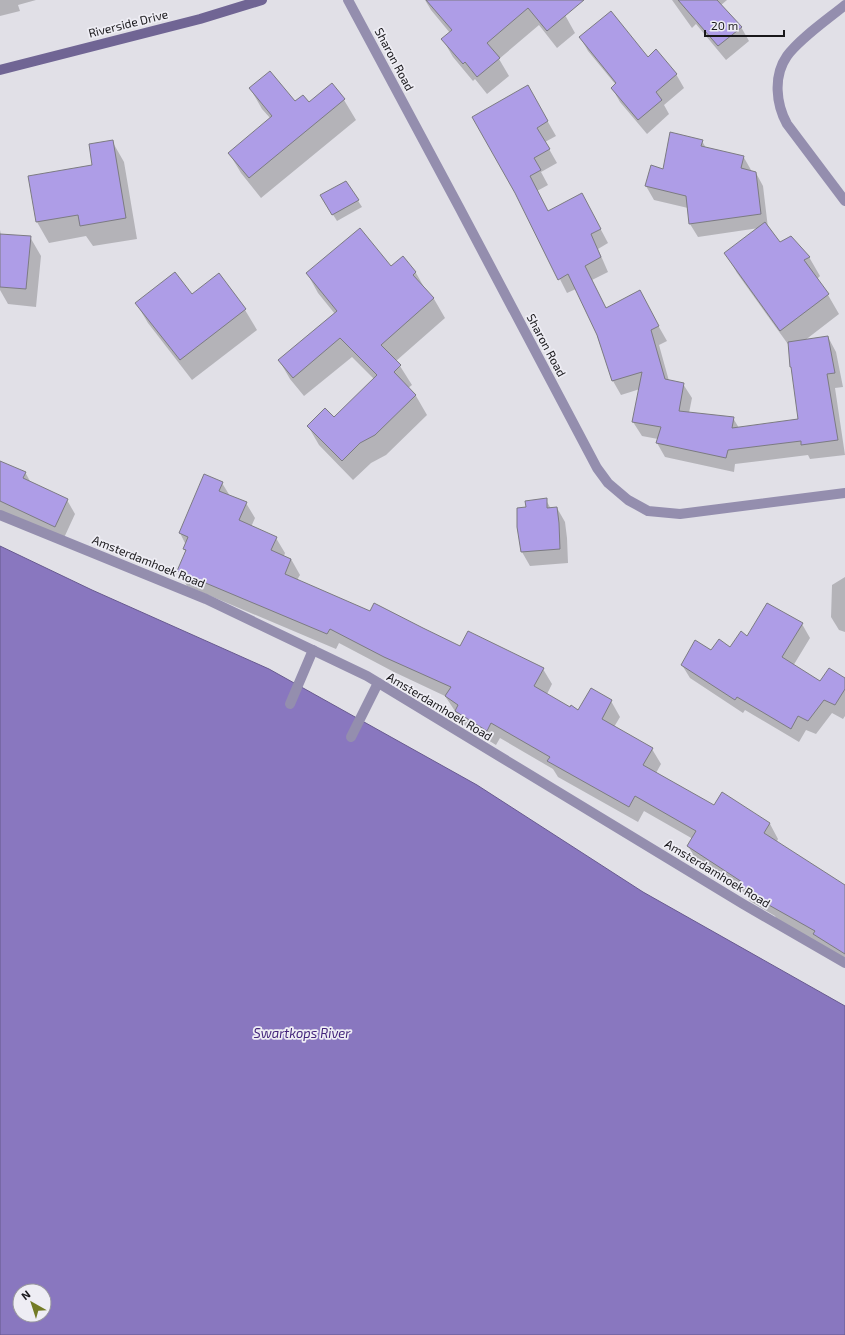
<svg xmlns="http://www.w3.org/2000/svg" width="845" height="1335" viewBox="0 0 845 1335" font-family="'Exo 2',sans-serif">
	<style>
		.water { fill: #8977bf; stroke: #675a8e; fill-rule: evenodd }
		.shadow { fill: #0003 }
		.building { fill: #ae9de7; stroke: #7c7b82 }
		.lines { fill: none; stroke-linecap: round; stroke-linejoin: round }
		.lane { stroke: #948eae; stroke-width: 10 }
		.street { stroke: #948eae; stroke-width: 10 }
		.secondary { stroke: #706594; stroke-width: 10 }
		.labels { text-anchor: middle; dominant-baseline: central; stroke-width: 3.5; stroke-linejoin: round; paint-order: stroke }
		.street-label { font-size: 12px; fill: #18171a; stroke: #eeedf4 }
		.water-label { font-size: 13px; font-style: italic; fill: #44267c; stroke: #eeedf4 }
	</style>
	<rect width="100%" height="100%" fill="#e1e0e7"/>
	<path class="water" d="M0,546L92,590L269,669L477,785L643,892L845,1006V1335H0ZM20,1291H44V1315H20Z"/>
	<g class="shadow">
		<polygon points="0,0 36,0 18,5 20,11 0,16"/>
		<polygon points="425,0 553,0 565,15 575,33 557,48 539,25 499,59 509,76 487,94 475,79 473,81 453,57 443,40 450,33 431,10"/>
		<polygon points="672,0 727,0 721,5 741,27 749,41 726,60 696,24 692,28"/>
		<polygon points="580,37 647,58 676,74 684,88 664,105 669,114 647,134 620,102 612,88 616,85 588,51"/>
		<polygon points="332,85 344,100 356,120 261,198 241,173 229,153 271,119 262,109 250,88 295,103 309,103"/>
		<polygon points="528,87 556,136 545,142 557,163 541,172 548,185 537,191 548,212 582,194 608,243 598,249 608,272 592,280 606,308 647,306 667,341 659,345 669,381 683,384 692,398 689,413 733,418 739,428 799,420 792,370 791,367 790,347 737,273 726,254 759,228 698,237 690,224 688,208 654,200 646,186 663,171 702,141 706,148 743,156 751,170 750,171 756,173 763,186 768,228 779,243 809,257 820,276 817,279 828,295 839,314 804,341 828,337 836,352 843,387 835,388 845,455 810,459 808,455 735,464 734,472 665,457 657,443 658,439 642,436 633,422 640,389 621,395 613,381 595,330 576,289 567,293 516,193"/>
		<polygon points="112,141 124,162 137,239 93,246 86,236 49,243 37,222 29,177 94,166"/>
		<polygon points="346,182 362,207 337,221 325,202"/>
		<polygon points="0,230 1,235 30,237 41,256 36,307 8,304 0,290"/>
		<polygon points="403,258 416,273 425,289 434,299 445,318 396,361 400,366 412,385 408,388 416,396 427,415 386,455 371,463 353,480 319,445 308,426 334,419 374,379 352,357 304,396 290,379 279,360 335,314 318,293 307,273 391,268"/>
		<polygon points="136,303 245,310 257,330 192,380 148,323"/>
		<polygon points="0,462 25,472 31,483 67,500 75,514 63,540 0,514"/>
		<polygon points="205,476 222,483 230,496 246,503 255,518 251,527 276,538 285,553 284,556 291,559 300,575 297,580 370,613 461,647 543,669 552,684 547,694 570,709 579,711 611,701 620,717 614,727 652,749 661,764 656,773 714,806 722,794 770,824 778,839 776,843 844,886 845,884 845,963 777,920 775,916 750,901 745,893 697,861 688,846 693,839 644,811 638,822 558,777 553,769 500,738 496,745 465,726 445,696 394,672 339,643 336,649 187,586 178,571 186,552 184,549 186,545 180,533"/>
		<polygon points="546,500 551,509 557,508 565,522 567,538 568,563 530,566 522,552 527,508"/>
		<polygon points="845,577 845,632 839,630 831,617 832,585"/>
		<polygon points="802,624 810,638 793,666 820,683 845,679 845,716 843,719 832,713 816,734 806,730 799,742 745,710 743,713 690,678 682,665 711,652 730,648 748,637"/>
	</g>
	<g class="building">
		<polygon points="426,0 584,0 547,31 528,8 487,43 500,58 477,77 465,62 463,64 441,39 452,30"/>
		<polygon points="678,0 717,0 742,27 718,46"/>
		<polygon points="611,11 648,57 656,49 677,74 656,92 662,100 638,120 611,88 616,83 579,37"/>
		<polygon points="270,71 295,101 303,95 309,102 332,83 345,99 249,178 228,153 272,116 249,88"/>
		<polygon points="528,85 548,121 537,128 550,149 534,158 541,170 530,176 548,211 582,193 601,229 591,234 601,257 585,266 606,308 640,290 659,326 651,330 665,379 684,383 679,411 734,417 732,428 798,419 791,367 790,367 788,342 828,336 835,373 827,374 838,440 801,445 801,441 728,450 726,458 656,443 661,427 632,422 642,372 612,381 597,335 568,274 558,280 515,193 472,117"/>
		<polygon points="670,132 703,140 701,146 744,156 741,168 756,172 761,214 689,224 686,196 645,186 651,165 663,169"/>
		<polygon points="113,140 126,218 80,226 78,215 36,222 28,176 92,165 89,144"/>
		<polygon points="346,181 359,200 332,215 320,195"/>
		<polygon points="765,222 780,242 791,236 810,257 804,260 829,294 780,331 724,253"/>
		<polygon points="360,228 391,266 403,256 416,272 413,275 434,298 381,345 401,365 394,372 416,395 375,435 360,443 342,461 307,426 325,408 334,417 377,375 340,338 293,378 278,360 337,311 306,273"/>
		<polygon points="0,234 31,236 26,289 0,287"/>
		<polygon points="175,272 192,294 219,273 246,309 180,360 135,303"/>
		<polygon points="0,461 26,472 23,478 68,499 55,527 0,501"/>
		<polygon points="204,474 223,482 219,491 247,502 239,520 277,537 271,550 291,559 285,574 370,611 374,603 423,628 460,646 468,631 544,668 534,686 570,707 571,705 578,710 591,688 612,700 602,719 653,748 643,765 714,805 722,792 770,823 764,833 845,885 845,954 813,934 815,931 767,904 768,902 740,885 742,882 687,846 696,831 635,796 629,807 547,761 550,757 491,723 487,731 455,711 458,705 445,696 451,687 384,657 330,629 327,634 177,571 186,550 183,549 188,537 179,533"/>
		<polygon points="547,498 547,508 557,507 559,523 560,549 521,552 517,527 517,508 526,507 525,501"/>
		<polygon points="767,603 803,623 782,657 820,681 829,668 845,678 845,689 835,705 824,700 808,721 798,716 791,729 737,697 735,700 681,665 695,640 711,650 719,639 730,647 741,631 747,636"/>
	</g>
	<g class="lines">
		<g class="lane">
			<polyline points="290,704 313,650"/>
			<polyline points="351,737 378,683"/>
		</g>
		<g class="street">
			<polyline points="348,0 459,207 597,468 608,483 628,500 648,511 680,514 845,493"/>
			<path d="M845,5C828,19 799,39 787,56C773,76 776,104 787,124L845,201"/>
			<polyline points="0,515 206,599 367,676 743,904 845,963"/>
		</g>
		<polyline class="secondary" points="0,70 200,19 262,0"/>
	</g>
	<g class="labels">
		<g class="street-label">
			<text transform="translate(128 23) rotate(-14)">Riverside Drive</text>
			<text transform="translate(395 59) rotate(62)">Sharon Road</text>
			<text transform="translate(547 345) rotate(62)">Sharon Road</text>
			<text transform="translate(149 561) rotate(22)">Amsterdamhoek Road</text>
			<text transform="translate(440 706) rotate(31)">Amsterdamhoek Road</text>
			<text transform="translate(718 873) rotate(31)">Amsterdamhoek Road</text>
		</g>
		<g class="water-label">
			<text x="302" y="1033">Swartkops River</text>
		</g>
	</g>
	<g transform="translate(32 1303) rotate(321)"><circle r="19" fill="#eeedf4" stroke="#98979d"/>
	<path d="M0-3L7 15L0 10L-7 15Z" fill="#737b26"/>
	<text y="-6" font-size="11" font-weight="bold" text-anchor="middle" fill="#18171a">N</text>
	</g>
	<path d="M705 30v6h79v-6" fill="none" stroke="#18171a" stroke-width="2"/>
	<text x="711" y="30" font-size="12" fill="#18171a" stroke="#eeedf4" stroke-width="3" paint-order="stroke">20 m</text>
</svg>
